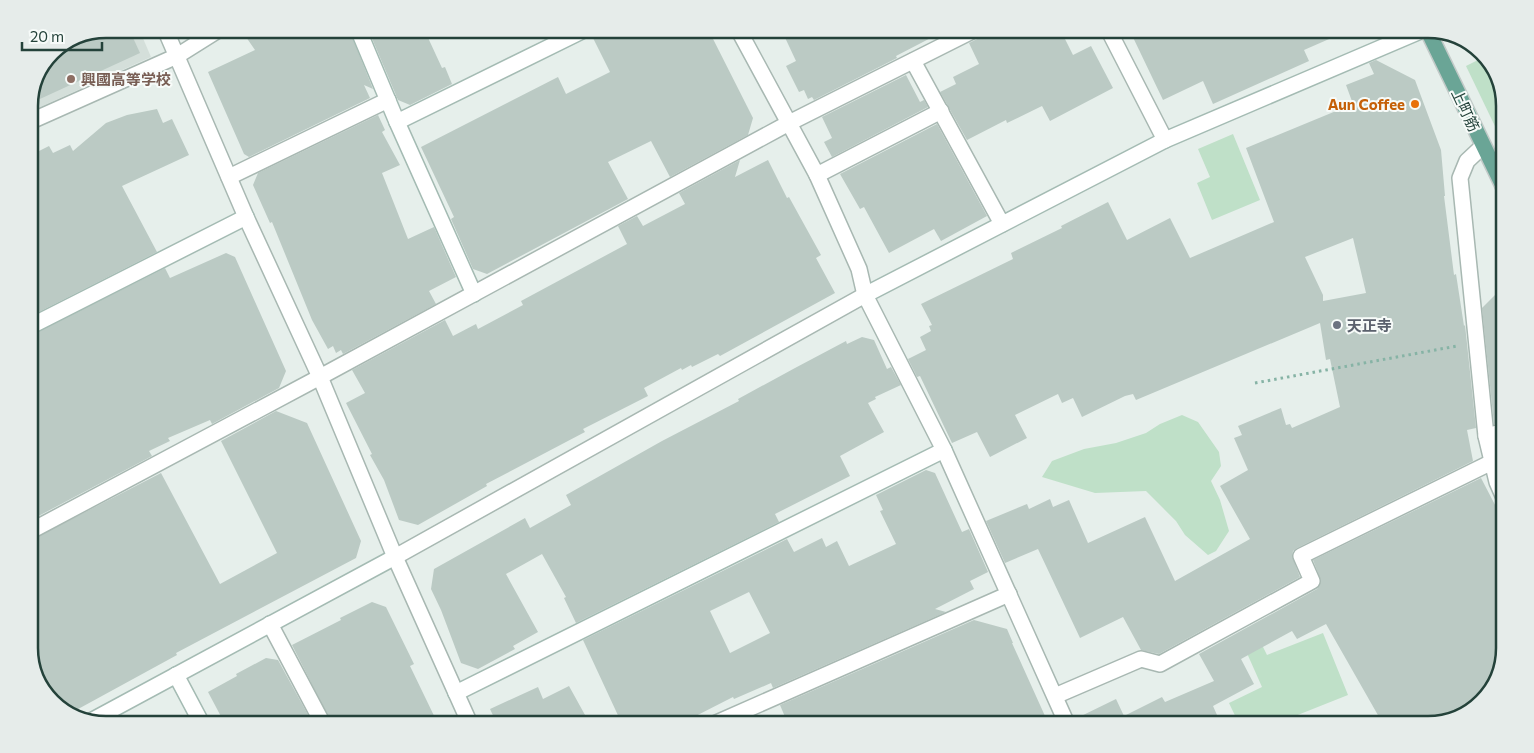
<svg xmlns="http://www.w3.org/2000/svg" width="1534" height="753" viewBox="0 0 1534 753" font-family="Commissioner,'Noto Sans JP',sans-serif">
	<style>
		.built { fill: #d4dfda }
		.green { fill: #bfe0c8 }
		.building { fill: #bbcac4; fill-rule: evenodd }
		.lines { fill: none; stroke-linecap: round; stroke-linejoin: round }
		.street-casing { stroke: #a8b8b2; stroke-width: 18 }
		.secondary-casing { stroke: #a4bbb3; stroke-width: 18 }
		.primary-casing { stroke: #c2cac8; stroke-width: 18 }
		.path { stroke: #86b3a5; stroke-width: 3; stroke-dasharray: 2.5 4; stroke-linecap: butt }
		.street { stroke: #fff; stroke-width: 15 }
		.secondary { stroke: #fff; stroke-width: 15 }
		.primary { stroke: #6aa596; stroke-width: 15 }
		.education-dot { fill: #8d6e63; stroke: #f7fbf9; stroke-width: 2 }
		.food-dot { fill: #e8710a; stroke: #f7fbf9; stroke-width: 2 }
		.worship-dot { fill: #6b7280; stroke: #f7fbf9; stroke-width: 2 }
		.labels { text-anchor: middle; dominant-baseline: central; stroke-width: 4; stroke-linejoin: round; paint-order: stroke }
		.education-label { font-size: 15px; font-weight: bold; fill: #785e54; stroke: #f7fbf9; text-anchor: start }
		.food-label { font-size: 15px; font-weight: bold; fill: #c56008; stroke: #f7fbf9; text-anchor: end }
		.street-label { font-size: 15px; fill: #24423a; stroke: #f7fbf9 }
		.worship-label { font-size: 15px; font-weight: bold; fill: #5b616d; stroke: #f7fbf9; text-anchor: start }
		.rim { fill: none; stroke: #24423a; stroke-width: 2.5 }
	</style>
	<rect width="100%" height="100%" fill="#e6efeb"/>
	<polygon class="built" points="105,29 139,29 151,57 29,112 29,101 51,51"/>
	<g class="green">
		<polygon points="1480,59 1505,111 1505,147 1466,66"/>
		<polygon points="1233,134 1260,200 1212,220 1197,183 1210,177 1198,149"/>
		<polygon points="1182,415 1198,422 1219,452 1221,466 1211,481 1220,500 1229,531 1216,551 1208,555 1185,535 1176,521 1146,491 1095,493 1042,477 1052,461 1084,449 1116,443 1146,433 1160,424"/>
		<polygon points="1323,633 1348,695 1275,724 1239,724 1229,703 1262,687 1242,642 1257,635 1267,655"/>
	</g>
	<g class="building">
		<polygon points="105,29 129,29 140,53 29,104 51,51"/>
		<polygon points="259,29 349,29 373,89 364,85 370,98 249,157 244,154 208,72 255,50 246,37"/>
		<polygon points="368,29 424,29 442,68 445,67 452,84 410,105 398,100"/>
		<polygon points="595,29 708,29 753,118 748,135 670,177 651,141 608,162 628,199 487,274 473,269 451,219 454,217 421,147 558,77 566,94 610,72 592,36"/>
		<polygon points="781,29 948,29 896,56 897,58 814,100 812,97 808,99 804,90 799,92 786,66 796,61"/>
		<polygon points="985,29 1060,29 1073,55 1091,46 1113,88 1050,121 1042,106 1007,123 1006,120 967,140 940,92 956,84 953,77 979,64 969,43 981,37 984,34"/>
		<polygon points="1129,29 1352,29 1304,50 1309,61 1213,104 1203,81 1163,100"/>
		<path d="M1376,60L1415,80L1441,150L1445,196H1444L1454,275L1456,274L1464,326L1465,325L1476,428L1467,430L1473,461L1297,548L1293,551L1292,556L1300,577L1159,654L1141,650L1123,617L1080,638L1038,549L1005,563L986,521L1027,504L1029,509L1050,499L1053,507L1069,500L1088,543L1145,517L1175,581L1250,539L1220,486L1248,470L1234,438L1242,435L1238,426L1281,408L1286,425L1290,424L1292,428L1340,407L1330,359L1326,360L1320,323L1136,400L1133,394L1125,396L1082,417L1073,398L1062,403L1058,394L1015,415L1027,438L990,457L977,432L952,443L920,376L917,377L908,359L926,350L920,337L931,331L929,326L932,325L921,304L1013,259L1011,253L1062,228L1061,226L1108,202L1127,240L1170,218L1190,258L1274,222L1246,148L1353,104L1346,85L1374,74L1369,63ZM1353,238L1366,293L1323,301V295L1305,257Z"/>
		<polygon points="906,75 920,102 924,100 928,107 832,157 824,142 832,138 822,117"/>
		<polygon points="157,109 163,123 172,119 189,155 122,186 157,252 29,317 29,156 49,146 53,153 70,145 73,151 106,123 127,115"/>
		<polygon points="378,115 385,130 382,132 400,165 382,173 408,239 434,227 456,277 429,291 436,304 343,354 341,350 336,353 333,346 328,349 312,320 272,222 270,223 253,185 258,173"/>
		<polygon points="937,124 987,216 941,241 934,229 889,253 864,207 860,209 840,174"/>
		<polygon points="740,160 735,177 768,160 787,198 789,197 821,255 816,258 835,293 720,356 718,354 692,367 691,365 682,370 681,368 644,388 648,396 583,429 585,432 486,484 487,486 418,525 399,520 384,480 370,455 372,454 346,403 365,393 352,370 445,320 453,336 476,324 478,329 523,305 521,301 627,244 618,226 637,216 643,226 685,204 679,193"/>
		<polygon points="226,253 235,257 286,371 279,388 212,424 210,420 168,438 170,441 149,451 152,456 29,521 29,336 165,268 170,278"/>
		<polygon points="1505,285 1505,421 1494,424 1482,308"/>
		<polygon points="862,337 874,340 887,369 891,367 901,385 875,397 876,399 868,403 884,432 840,456 850,476 775,514 779,522 576,623 564,598 566,597 542,554 506,574 538,632 513,646 515,649 478,669 461,663 441,610 431,589 434,569 525,518 530,528 571,505 566,495 662,441 739,401 738,399 795,368 846,341 847,344"/>
		<polygon points="276,411 307,423 361,541 356,558 176,653 177,655 69,714 42,690 29,653 29,541 161,473 220,584 277,553 221,441"/>
		<path d="M926,470L935,473L962,532L969,529L988,572L970,581L974,589L935,609L946,612L773,688L771,683L734,699L733,697L680,724H649L645,716L629,724H622L583,640L787,539L794,552L822,538L826,547L837,541L849,566L896,544L880,511L883,510L876,495ZM749,592L770,633L730,653L710,611Z"/>
		<polygon points="1481,478 1505,524 1505,648 1497,681 1471,712 1429,724 1383,724 1326,624 1297,639 1292,631 1241,659 1254,684 1213,706 1221,724 1076,724 1075,719 1116,699 1124,716 1162,697 1165,702 1214,681 1199,654 1317,589 1321,581 1313,560"/>
		<polygon points="372,602 386,607 414,664 410,666 438,724 332,724 292,645 341,620 340,618"/>
		<polygon points="974,620 1007,629 1013,643 1012,643 1045,716 1038,719 1040,724 788,724 780,705"/>
		<polygon points="266,658 278,660 313,724 225,724 208,692 237,676 236,674"/>
		<polygon points="569,686 590,724 497,724 490,709 538,687 543,699"/>
	</g>
	<g class="lines">
		<g class="street-casing">
			<g id="street">
				<polyline points="165,29 246,217 320,377 395,557 470,724"/>
				<polyline points="738,29 817,175 859,269 865,295 944,450 1067,724"/>
				<polyline points="1108,29 1165,140"/>
				<polyline points="913,61 1002,224"/>
				<polyline points="29,122 177,56 220,29"/>
				<polyline points="1483,146 1467,161 1460,178 1486,436 1497,482 1505,500"/>
				<polyline points="817,175 941,111"/>
				<polyline points="229,177 388,100"/>
				<polyline points="1486,436 1505,431"/>
				<polyline points="29,532 320,377 789,123 976,29"/>
				<polyline points="395,557 865,295"/>
				<polyline points="270,624 323,724"/>
				<polyline points="1055,696 1141,659 1160,664 1312,581 1301,556 1492,462"/>
				<polyline points="714,724 1009,594"/>
			</g>
		</g>
		<g class="secondary-casing">
			<g id="secondary">
				<polyline points="358,29 397,122 474,294"/>
				<polyline points="397,122 586,29"/>
				<polyline points="865,295 1165,140 1425,29"/>
				<polyline points="29,327 246,217"/>
				<polyline points="176,675 202,724"/>
				<polyline points="456,693 944,450"/>
				<polyline points="91,721 395,557"/>
			</g>
		</g>
		<g class="primary-casing">
			<polyline id="primary" points="1427,29 1505,190"/>
		</g>
		<polyline class="path" points="1255,383 1457,346"/>
		<use href="#street" class="street"/>
		<use href="#secondary" class="secondary"/>
		<use href="#primary" class="primary"/>
	</g>
	<circle class="education-dot" cx="71" cy="79" r="5"/>
	<circle class="food-dot" cx="1415" cy="104" r="5"/>
	<circle class="worship-dot" cx="1337" cy="325" r="5"/>
	<g class="labels">
		<g class="education-label">
			<text x="81" y="79">興國高等学校</text>
		</g>
		<g class="food-label">
			<text x="1405" y="104">Aun Coffee</text>
		</g>
		<g class="street-label">
			<text transform="translate(1466 110) rotate(65)">上町筋</text>
		</g>
		<g class="worship-label">
			<text x="1347" y="325">天正寺</text>
		</g>
	</g>
	<path d="M0 0H1534V753H0ZM106 38H1428A68 68 0 0 1 1496 106V648A68 68 0 0 1 1428 716H106A68 68 0 0 1 38 648V106A68 68 0 0 1 106 38Z" fill="#e6ecea" fill-rule="evenodd"/>
	<path class="rim" d="M106 38H1428A68 68 0 0 1 1496 106V648A68 68 0 0 1 1428 716H106A68 68 0 0 1 38 648V106A68 68 0 0 1 106 38Z"/>
	<path d="M22 42v8h80v-8" fill="none" stroke="#24423a" stroke-width="2.5"/>
	<text x="30" y="42" font-size="15" fill="#24423a" stroke="#f7fbf9" stroke-width="4" paint-order="stroke">20 m</text>
</svg>
